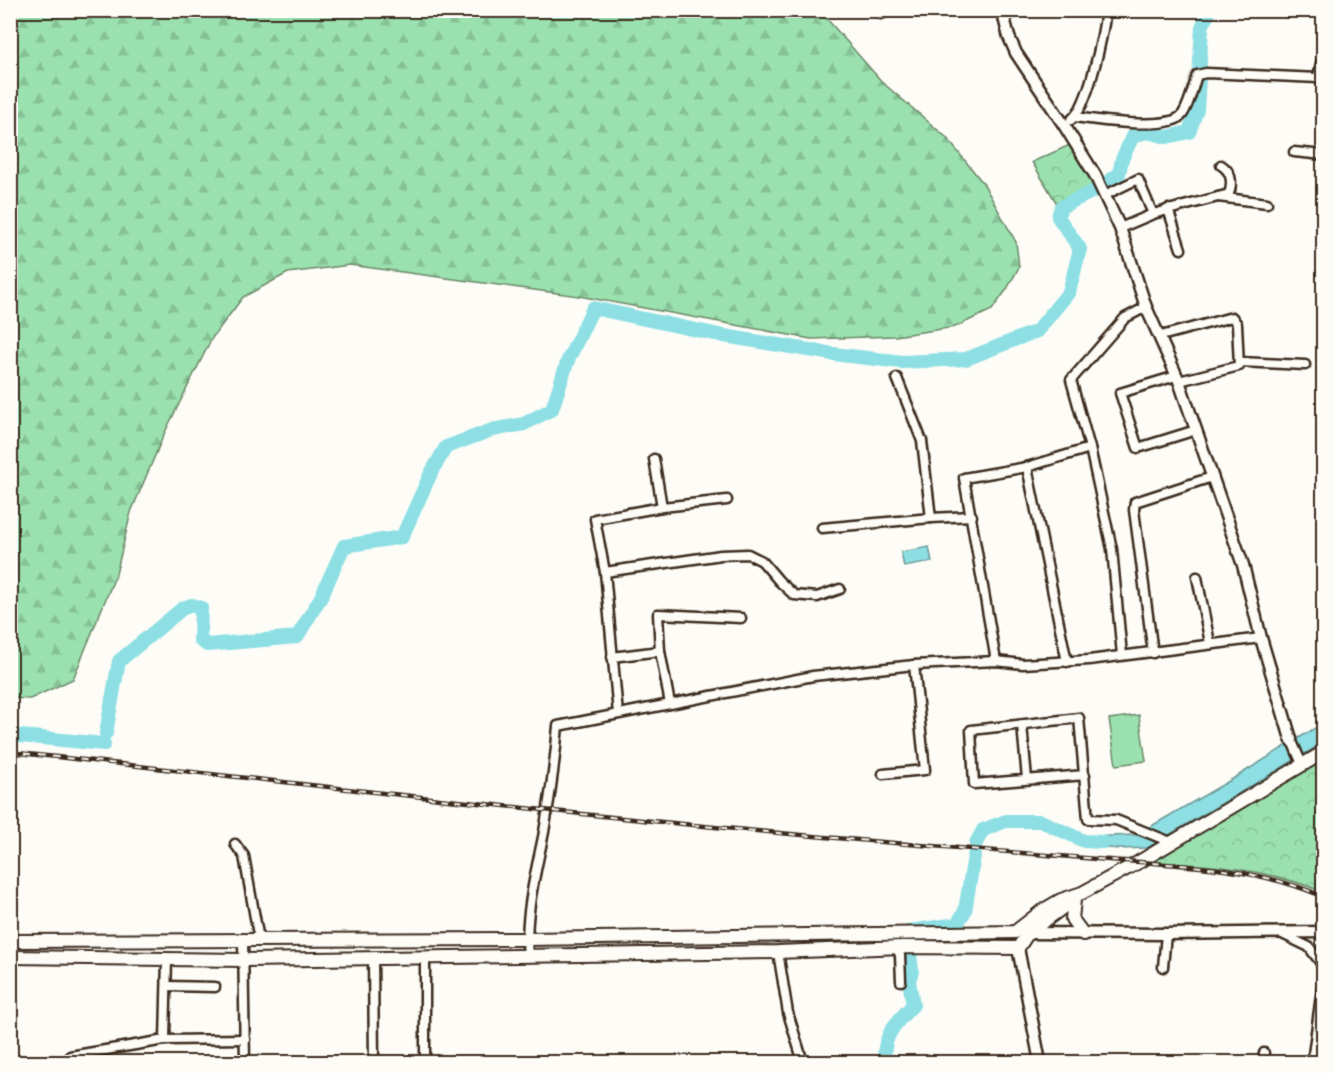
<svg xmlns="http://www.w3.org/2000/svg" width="1334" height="1073" viewBox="0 0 1334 1073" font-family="Itim,sans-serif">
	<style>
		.forest { fill: url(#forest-firs); stroke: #6a8666; stroke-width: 1.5 }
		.park { fill: url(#park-crowns); stroke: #6a8666; stroke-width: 1.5 }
		.garden { fill: #9ae1af; stroke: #6a8666; stroke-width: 1.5 }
		.water { fill: #8ddfe4; stroke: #6c9795; stroke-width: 1.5 }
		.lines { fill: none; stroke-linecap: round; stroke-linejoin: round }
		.river { stroke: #8ddfe4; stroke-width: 14 }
		.minor-casing { stroke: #3b2a1e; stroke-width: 13 }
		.tertiary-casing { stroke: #3b2a1e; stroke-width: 15 }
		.secondary-casing { stroke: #3b2a1e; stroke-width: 16 }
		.minor { stroke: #fdfcf7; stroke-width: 8 }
		.tertiary { stroke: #fdfcf7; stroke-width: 10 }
		.secondary { stroke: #fdfcf7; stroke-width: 12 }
		.rail-casing { stroke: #3b2a1e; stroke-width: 4.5 }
		.rail { stroke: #fdfcf7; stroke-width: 2; stroke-dasharray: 7; stroke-linecap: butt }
	</style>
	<defs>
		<pattern id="forest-firs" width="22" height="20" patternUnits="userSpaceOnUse" patternTransform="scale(1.5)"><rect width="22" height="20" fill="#9ae1af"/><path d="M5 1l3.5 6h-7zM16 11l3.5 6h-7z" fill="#86c196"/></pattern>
		<pattern id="park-crowns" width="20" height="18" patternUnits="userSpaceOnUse" patternTransform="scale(1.5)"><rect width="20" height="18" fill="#9ae1af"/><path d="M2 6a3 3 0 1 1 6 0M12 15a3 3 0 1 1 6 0" fill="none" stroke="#86c196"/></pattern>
	</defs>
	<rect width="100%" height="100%" fill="#fdfcf7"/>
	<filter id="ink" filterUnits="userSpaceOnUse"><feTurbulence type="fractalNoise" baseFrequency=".0167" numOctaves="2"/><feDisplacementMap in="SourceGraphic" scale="12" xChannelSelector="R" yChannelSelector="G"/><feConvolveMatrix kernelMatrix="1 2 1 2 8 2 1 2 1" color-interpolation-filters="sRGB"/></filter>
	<g filter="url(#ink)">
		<polygon class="forest" points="10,11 820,11 883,83 946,137 983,183 1016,242 1019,267 1007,289 992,310 955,327 895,336 811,339 579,296 350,265 288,273 243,297 212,338 165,432 131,512 116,574 73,679 30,699 11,698"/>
		<g class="park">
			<polygon points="1072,144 1098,189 1059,207 1032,162"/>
			<path d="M1323,752V892C1262,867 1205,864 1139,862Z"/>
		</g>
		<polygon class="garden" points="1139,715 1146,761 1116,765 1109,719"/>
		<g class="water">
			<polygon points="929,547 932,562 904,567 901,552"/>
			<polygon points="1323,723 1323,743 1147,848 1119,849 1087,846 1087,837 1136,835 1236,777"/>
		</g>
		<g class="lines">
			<g class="river">
				<polyline points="106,733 119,661 183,608 192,605 201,608 200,640 207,645 297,637 321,597 344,546 402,537 431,473 446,447 492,430 524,424 552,409 568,360 593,308 724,336 833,354 902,362 966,359 1037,331 1069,292 1080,249 1058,217 1061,207 1098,189 1119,174 1122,159 1133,136 1147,132 1167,137 1189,132 1197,110 1202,27 1210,10"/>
				<polyline points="10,735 104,744"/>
				<polyline points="976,843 983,830 1006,821 1041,821 1084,841 1104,842"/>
				<path d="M885,1062C881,1037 897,1021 913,1005L909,981L912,971L910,954V931L957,924L965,911L974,856"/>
			</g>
			<g class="minor-casing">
				<g id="minor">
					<polyline points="881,14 891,10"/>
					<polyline points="1324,48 1318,78 1324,79"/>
					<path d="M1075,117C1095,120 1170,131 1182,115C1189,106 1193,87 1197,75L1206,73L1318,78"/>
					<path d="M1071,120C1089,107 1103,34 1106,10"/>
					<polyline points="1294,152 1324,155"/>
					<path d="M1221,165C1231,171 1233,182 1229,194L1218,197L1267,203"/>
					<polyline points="1105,195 1138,179 1153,214"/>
					<polyline points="1168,209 1181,249"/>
					<polyline points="1120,228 1153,214 1218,197"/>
					<polyline points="1161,336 1232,317 1237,324 1239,366 1179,381"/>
					<polyline points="1239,362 1305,365"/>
					<polyline points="1176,376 1120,393 1138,448 1196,430"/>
					<polyline points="897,378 922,441 931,518"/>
					<polyline points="654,459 662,507"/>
					<polyline points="1027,467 1067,662"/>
					<polyline points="822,528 931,518 972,516"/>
					<polyline points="605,572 721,555 748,554 762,561 779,581 794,595 817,597 840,589"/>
					<polyline points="1197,577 1210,643"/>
					<polyline points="1153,653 1134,510 1135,502 1212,477"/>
					<polyline points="1122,655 1112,549 1090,448 1071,380 1125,318 1146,307"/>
					<polyline points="612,657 660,651"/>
					<polyline points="996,661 964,478 1027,467 1090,448"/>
					<polyline points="670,704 660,651 658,614 741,618"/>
					<polyline points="618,714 605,572 595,519 662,507 727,500"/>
					<polyline points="1022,725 1027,779"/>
					<polyline points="1291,739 1302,764"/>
					<polyline points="883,774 925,770 914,665"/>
					<polyline points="1085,775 974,784 971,730 1079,718 1088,819 1116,820 1173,843"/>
					<polyline points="235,844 244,856 259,940"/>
					<polyline points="1280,933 1309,947 1324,967"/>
					<polyline points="243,940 245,1062"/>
					<polyline points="896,947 900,955 901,981"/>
					<polyline points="778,952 788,1013 803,1062"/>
					<path d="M528,956C524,916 536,872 544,832C550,797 555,762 558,726L813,676L914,665L996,661L1023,664L1089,660L1261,638"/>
					<polyline points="373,957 374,1062"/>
					<polyline points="1163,967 1166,934"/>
					<polyline points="167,986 215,987"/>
					<polyline points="165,1040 245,1039"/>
					<polyline points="70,1056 165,1040 167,959"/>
					<polyline points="425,1062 425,957"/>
					<polyline points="1263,1062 1264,1053"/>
					<polyline points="1312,1062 1324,973"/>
				</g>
			</g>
			<g class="tertiary-casing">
				<g id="tertiary">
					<polyline points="1002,10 1009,37 1016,53 1064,125 1095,175 1120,228 1146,307 1179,381 1243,565 1261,638 1291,739"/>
					<polyline points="1028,933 1166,934 1324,932"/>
					<polyline points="1018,948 1040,1062"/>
				</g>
			</g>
			<g class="secondary-casing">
				<g id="secondary">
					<polyline points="1074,900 1072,919 1083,934"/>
					<polyline points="10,941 526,939 1015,932 1042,911 1061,900 1082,893 1139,862 1324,752"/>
					<polyline points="10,957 243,960 778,952 902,947 1018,948 1028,933 1069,903"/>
				</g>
			</g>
			<use href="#minor" class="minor"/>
			<use href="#tertiary" class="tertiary"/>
			<use href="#secondary" class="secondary"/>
			<g class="rail-casing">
				<path id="rail" d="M10,752C297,783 583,817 870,841C950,848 1029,853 1109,860C1180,865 1257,867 1324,897"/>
			</g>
			<use href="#rail" class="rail"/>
		</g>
	</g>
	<rect width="1334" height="1073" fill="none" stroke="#fdfcf7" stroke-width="36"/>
	<rect x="18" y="18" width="1298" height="1037" fill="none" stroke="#3b2a1e" stroke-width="2" filter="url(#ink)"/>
</svg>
